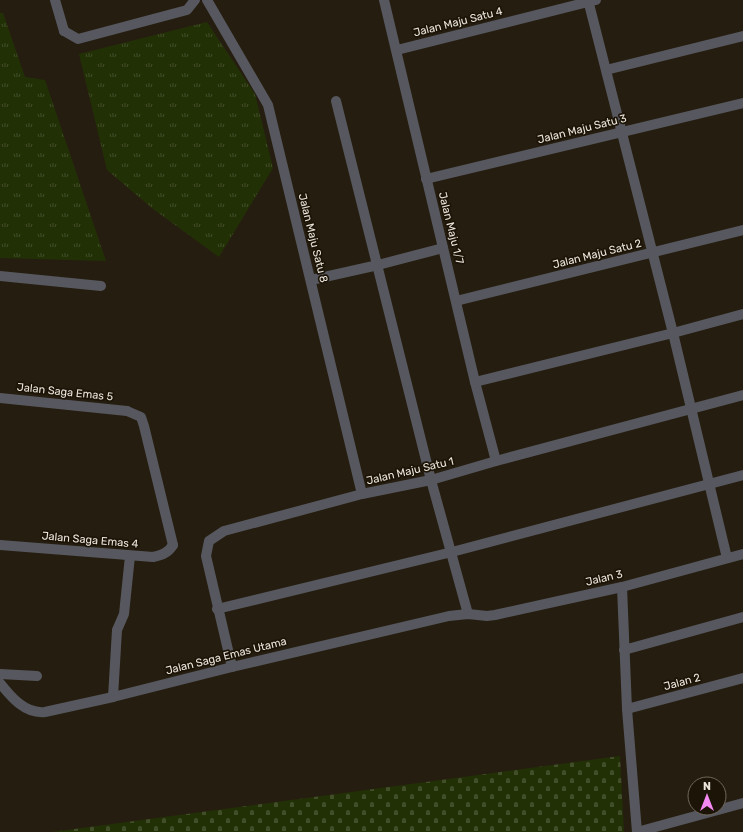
<svg xmlns="http://www.w3.org/2000/svg" width="743" height="832" viewBox="0 0 743 832" font-family="Rubik,sans-serif">
	<style>
		.cemetery { fill: url(#cemetery-stones) }
		.park { fill: url(#park-tufts) }
		.lines { fill: none; stroke-linecap: round; stroke-linejoin: round }
		.lane { stroke: #57585f; stroke-width: 10 }
		.street { stroke: #57585f; stroke-width: 10 }
		.labels { text-anchor: middle; dominant-baseline: central; stroke-width: 3.5; stroke-linejoin: round; paint-order: stroke }
		.street-label { font-size: 11px; fill: #ebe5dc; stroke: #1c1406 }
	</style>
	<defs>
		<pattern id="cemetery-stones" width="16" height="16" patternUnits="userSpaceOnUse"><rect width="16" height="16" fill="#223006"/><path d="M2 7V4a2 2 0 0 1 4 0v3zM10 15v-3a2 2 0 0 1 4 0v3z" fill="#424e2a"/></pattern>
		<pattern id="park-tufts" width="24" height="20" patternUnits="userSpaceOnUse"><rect width="24" height="20" fill="#223006"/><path d="M3 7l-1-3M5 7V3M7 7l1-3M15 17l-1-3M17 17v-4M19 17l1-3" fill="none" stroke="#424e2a"/></pattern>
	</defs>
	<rect width="100%" height="100%" fill="#251d0f"/>
	<polygon class="cemetery" points="620,756 624,832 52,832"/>
	<g class="park">
		<polygon points="0,13 3,13 25,77 45,80 106,261 0,258"/>
		<polygon points="207,22 255,94 273,168 219,257 153,209 107,170 79,54"/>
	</g>
	<g class="lines">
		<g class="lane">
			<polyline points="55,0 64,31"/>
			<polyline points="588,0 673,333 727,558"/>
			<polyline points="606,70 743,36"/>
			<polyline points="336,101 431,480"/>
			<polyline points="311,280 378,265 443,248"/>
			<polyline points="475,382 673,333 743,314"/>
			<polyline points="127,411 141,417 144,426 173,545"/>
			<polyline points="217,609 452,552 743,475"/>
			<polyline points="624,650 743,617"/>
			<polyline points="113,697 117,630 124,614 130,556"/>
		</g>
		<g class="street">
			<polyline points="207,0 268,105 362,494"/>
			<polyline points="384,0 475,382 496,461"/>
			<polyline points="64,31 78,39 187,10 195,0"/>
			<polyline points="397,50 596,0"/>
			<polyline points="426,179 743,103"/>
			<polyline points="0,276 101,286"/>
			<polyline points="456,301 743,230"/>
			<polyline points="0,398 127,411"/>
			<polyline points="431,480 468,614"/>
			<path d="M0,545L153,557C162,555 168,553 173,545"/>
			<polyline points="622,587 627,709 637,832"/>
			<polyline points="232,667 206,556 209,541 224,531 362,494 431,480 496,461 743,395"/>
			<polyline points="0,674 37,676"/>
			<path d="M0,683C11,697 25,714 45,712L113,697L232,667L449,616L468,614L487,616L495,615L622,587L743,554"/>
			<polyline points="627,709 743,678"/>
			<polyline points="637,832 743,803"/>
		</g>
	</g>
	<g class="labels">
		<g class="street-label">
			<text transform="translate(458 22) rotate(-14)">Jalan Maju Satu 4</text>
			<text transform="translate(582 129) rotate(-14)">Jalan Maju Satu 3</text>
			<text transform="translate(451 228) rotate(76)">Jalan Maju 1/7</text>
			<text transform="translate(313 238) rotate(76)">Jalan Maju Satu 8</text>
			<text transform="translate(597 254) rotate(-14)">Jalan Maju Satu 2</text>
			<text transform="translate(65 392) rotate(6)">Jalan Saga Emas 5</text>
			<text transform="translate(410 471) rotate(-13)">Jalan Maju Satu 1</text>
			<text transform="translate(90 540) rotate(5)">Jalan Saga Emas 4</text>
			<text transform="translate(604 578) rotate(-13)">Jalan 3</text>
			<text transform="translate(226 656) rotate(-14)">Jalan Saga Emas Utama</text>
			<text transform="translate(682 682) rotate(-15)">Jalan 2</text>
		</g>
	</g>
	<g transform="translate(707 796)"><circle r="19" fill="#1c1406" stroke="#6f685c"/>
	<path d="M0-3L7 15L0 10L-7 15Z" fill="#f489f1"/>
	<text y="-6" font-size="11" font-weight="bold" text-anchor="middle" fill="#ebe5dc">N</text>
	</g>
</svg>
